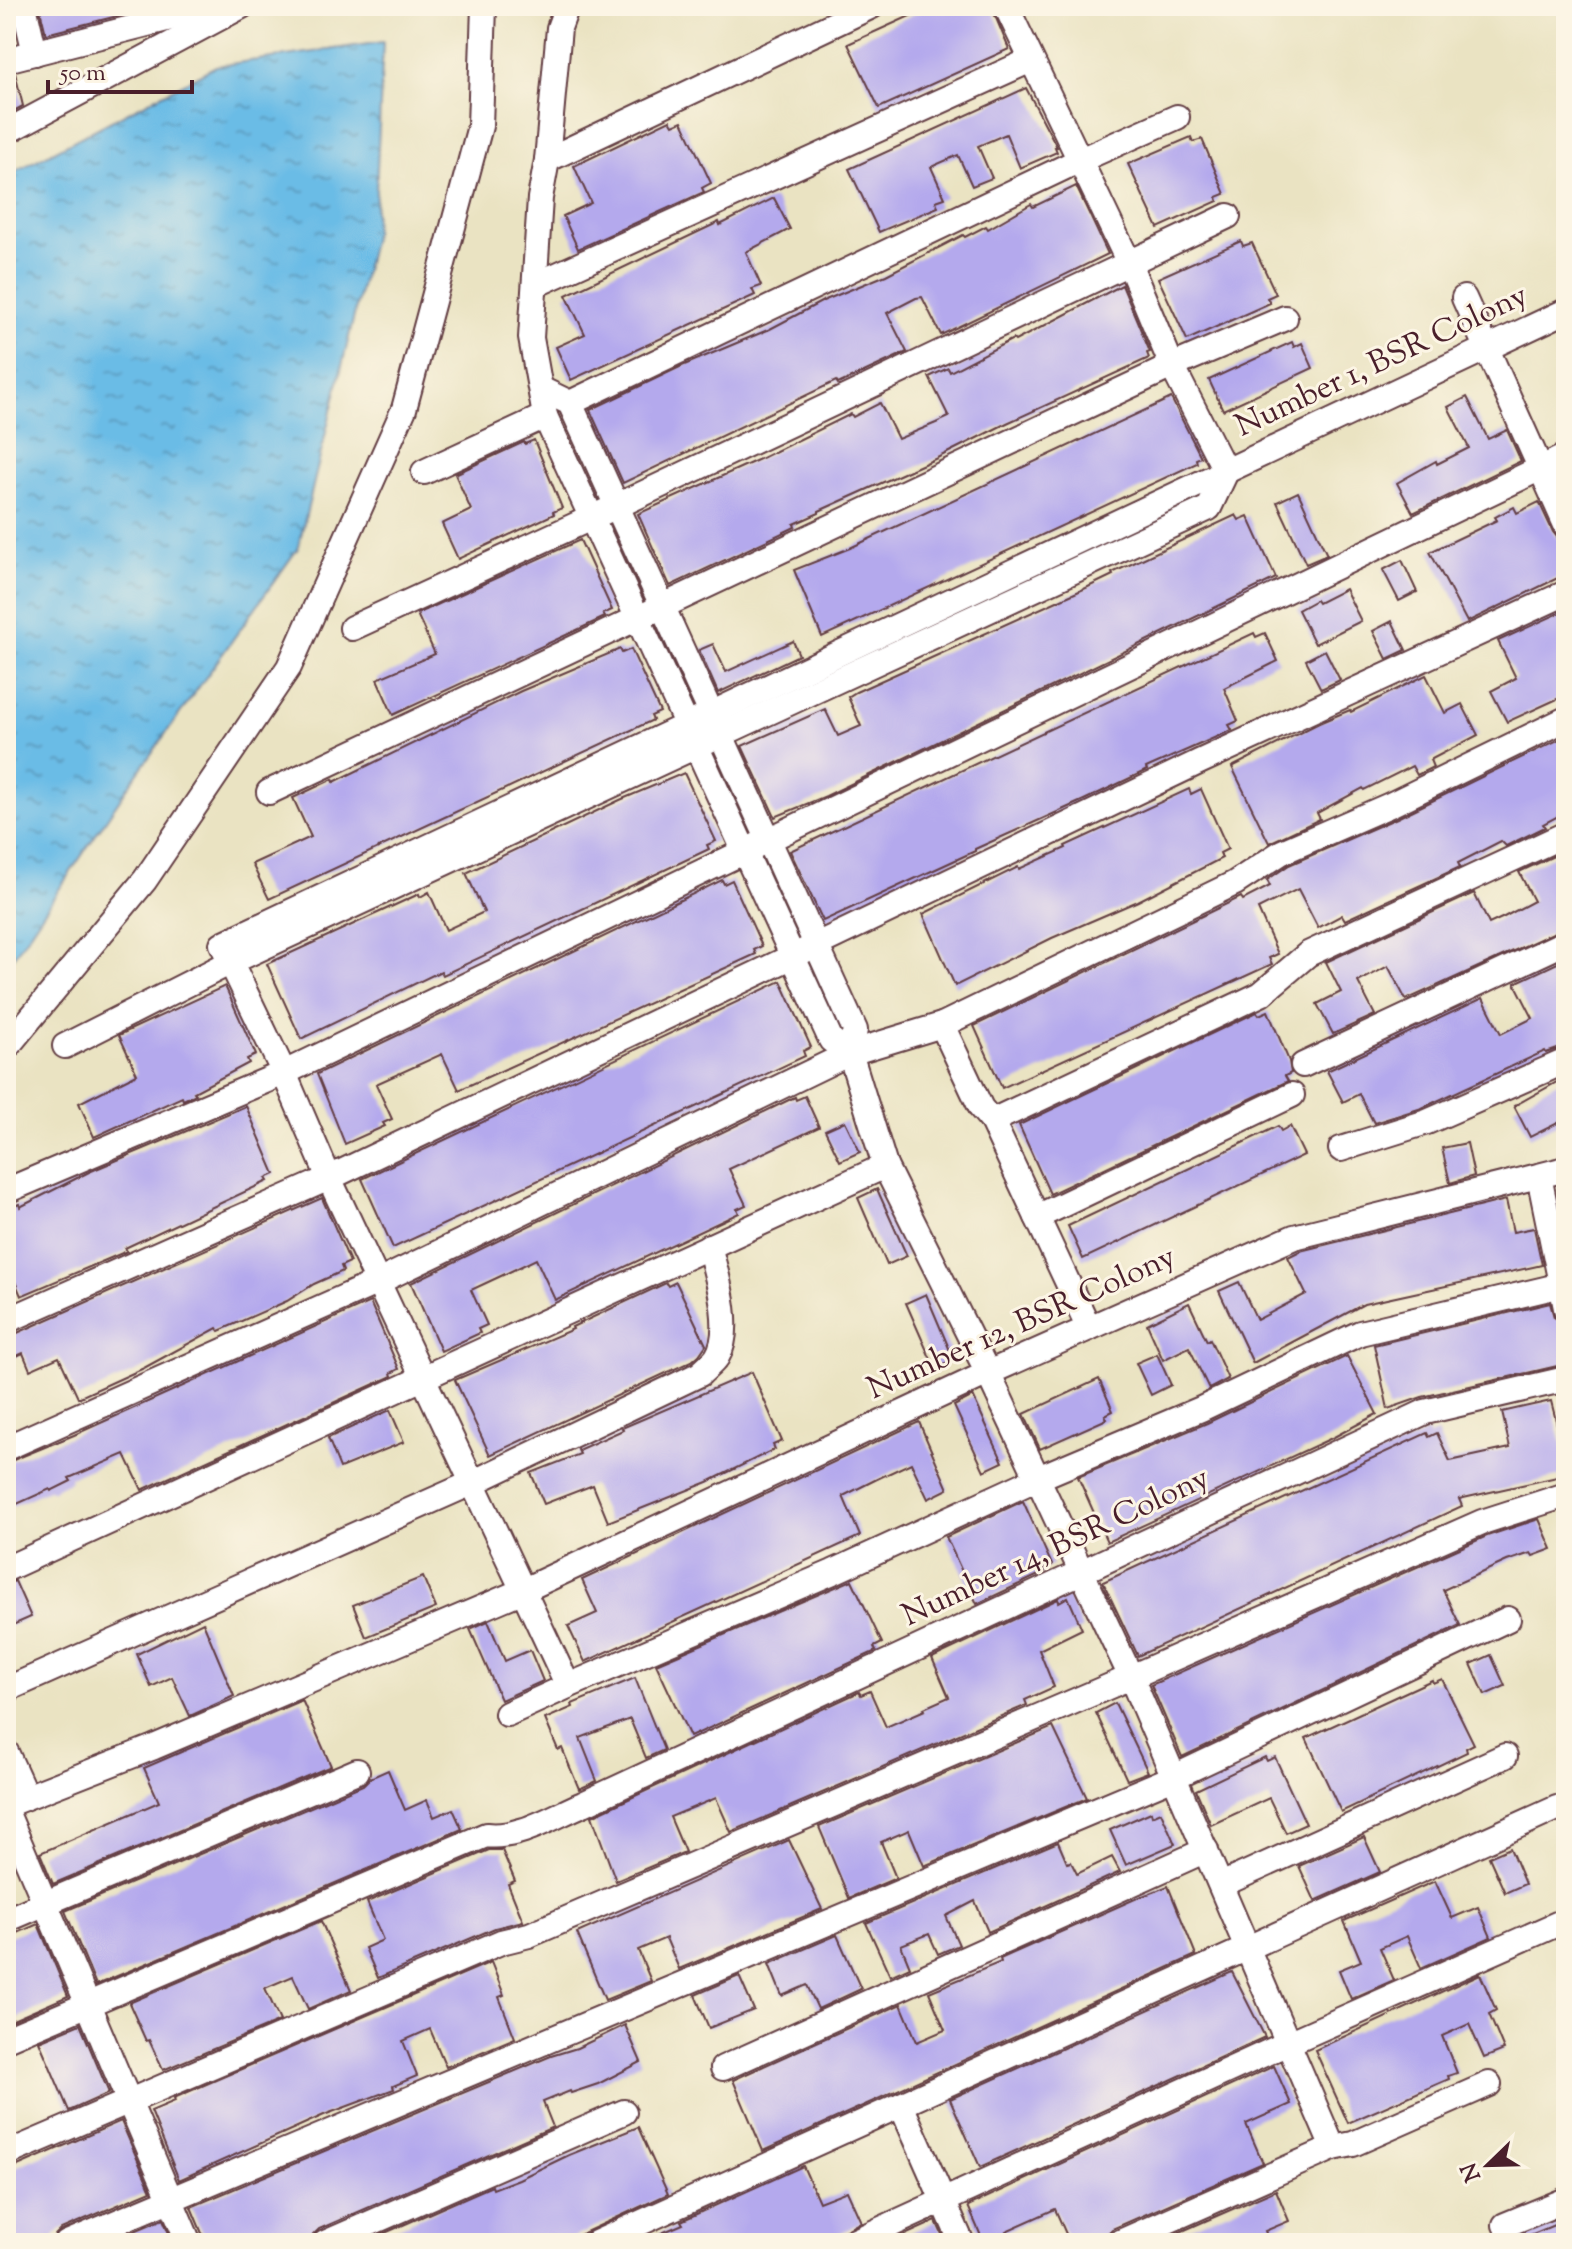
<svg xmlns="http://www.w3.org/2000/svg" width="1572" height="2249" viewBox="0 0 1572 2249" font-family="'Sorts Mill Goudy',serif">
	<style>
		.water { fill: url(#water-ripples); stroke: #5a6e88; stroke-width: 2 }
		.building { fill: #b4a9ed }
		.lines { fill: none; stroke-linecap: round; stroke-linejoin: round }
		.minor-casing { stroke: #623c42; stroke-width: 28 }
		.minor { stroke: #fff; stroke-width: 24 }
		.labels { text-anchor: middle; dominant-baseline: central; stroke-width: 6; stroke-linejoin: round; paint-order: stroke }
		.street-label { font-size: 32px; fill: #4a1f2b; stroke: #fcf5e5 }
	</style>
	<defs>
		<pattern id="water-ripples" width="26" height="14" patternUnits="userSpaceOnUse" patternTransform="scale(2)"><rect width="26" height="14" fill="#6bbce6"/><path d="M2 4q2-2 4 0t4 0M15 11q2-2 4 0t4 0" fill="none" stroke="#5a98bb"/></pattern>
	</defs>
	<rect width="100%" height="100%" fill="#fcf5e5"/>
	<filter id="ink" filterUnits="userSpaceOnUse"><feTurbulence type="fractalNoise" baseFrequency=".0125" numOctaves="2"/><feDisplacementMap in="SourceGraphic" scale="16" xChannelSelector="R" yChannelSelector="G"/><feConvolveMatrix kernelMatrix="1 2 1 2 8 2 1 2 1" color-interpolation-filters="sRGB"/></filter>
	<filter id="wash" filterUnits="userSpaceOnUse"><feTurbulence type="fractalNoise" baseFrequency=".006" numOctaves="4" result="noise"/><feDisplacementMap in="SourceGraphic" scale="32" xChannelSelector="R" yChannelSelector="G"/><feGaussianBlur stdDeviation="1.8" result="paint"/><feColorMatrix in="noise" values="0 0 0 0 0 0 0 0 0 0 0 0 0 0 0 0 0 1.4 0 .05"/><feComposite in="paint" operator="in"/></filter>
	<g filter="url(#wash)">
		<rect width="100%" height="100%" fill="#eae3c2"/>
		<polygon class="water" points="383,42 374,233 298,548 134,778 6,968 6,189 16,171 216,66"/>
		<g id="blocks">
			<g class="building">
				<polygon points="39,6 157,6 46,34"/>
				<polygon points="932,6 991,6 1009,49 879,108 848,44"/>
				<polygon points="15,73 23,106 6,115 6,75"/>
				<polygon points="1026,88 1057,147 1055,147 1057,152 1020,168 1006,134 978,146 992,178 972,186 958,155 931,167 945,198 936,201 938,207 879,232 849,169"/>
				<polygon points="670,120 673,125 682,121 711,183 702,188 704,192 578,249 563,216 591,203 574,166"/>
				<polygon points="1191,137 1193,142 1202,139 1225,194 1217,197 1218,201 1158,228 1128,164"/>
				<polygon points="1076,186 1108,254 941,335 922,297 916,298 887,313 907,352 838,384 836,381 623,483 590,410 682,366 770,329 823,301 886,275 963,235 965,237 986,226 988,229 1031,204 1033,207"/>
				<polygon points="774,198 790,229 746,252 761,286 752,289 755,295 571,380 556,347 585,334 566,295 719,222 720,225"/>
				<polygon points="1241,241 1243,246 1252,243 1276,294 1267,298 1270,303 1187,340 1158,278"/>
				<polygon points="1122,285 1150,352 1147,353 1149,358 1007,423 937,458 819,511 819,513 794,524 795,527 670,586 638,514 762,458 851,414 853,417 880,403 898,439 936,423 949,417 929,377 948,368 950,372 1013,339 1015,341"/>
				<polygon points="1292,342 1294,347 1302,343 1313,368 1223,410 1209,380"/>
				<polygon points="1467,397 1488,439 1507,430 1521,461 1413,513 1397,483 1436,461 1437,464 1469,448 1448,407"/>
				<polygon points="1171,398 1201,457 1196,459 1197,463 822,637 794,570 850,548"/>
				<polygon points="534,440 562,508 553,512 554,514 458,559 442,524 471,510 455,474 524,442 525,444"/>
				<polygon points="1298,492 1327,555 1306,564 1277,502"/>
				<polygon points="1539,502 1553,532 1558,538 1566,540 1566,574 1467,622 1430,552 1497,520 1495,517 1514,507 1517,513"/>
				<polygon points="1236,515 1239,520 1248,516 1276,578 826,796 775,817 742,746 825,709 838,736 861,726 848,697 856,692 1086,588 1113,575 1112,573"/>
				<polygon points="580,540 612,610 603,614 605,617 393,715 377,679 435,654 417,614"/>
				<polygon points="1402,560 1417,592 1399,601 1383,570"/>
				<polygon points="1345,589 1361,621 1315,644 1298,610 1316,600 1318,603"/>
				<polygon points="1566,610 1566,695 1507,722 1491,691 1516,678 1498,641"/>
				<polygon points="1392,621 1406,650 1387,659 1373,631"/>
				<polygon points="1254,633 1256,637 1265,633 1278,661 1224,688 1238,721 1229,725 1232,730 1146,768 1147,770 1084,800 975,849 975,851 823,921 790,851"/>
				<polygon points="793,641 799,655 718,693 699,650 713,644 726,672"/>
				<polygon points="620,649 622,653 631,649 660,712 651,716 653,720 269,899 252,864 311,837 293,798 333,779 334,782 521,691"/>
				<polygon points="1325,650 1340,680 1321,689 1306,660"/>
				<polygon points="1426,675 1445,713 1462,704 1478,735 1430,760 1433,767 1417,775 1412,766 1364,790 1363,788 1317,813 1320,819 1269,843 1232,767 1319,723 1350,710 1351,712"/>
				<polygon points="1566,736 1566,812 1543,824 1545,827 1506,846 1501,841 1458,863 1460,867 1345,920 1342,915 1318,928 1298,889 1258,909 1278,954 1269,958 1272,964 1002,1088 974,1026 1241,897 1243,900 1270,886 1267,880 1289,865 1397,818"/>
				<polygon points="684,773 716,841 707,845 709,849 443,975 441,971 301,1039 267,964 419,894 420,897 429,892 446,930 484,912 466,873 620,800"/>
				<polygon points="1189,789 1191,794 1201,789 1228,849 1220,853 1222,858 1138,901 1052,938 955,986 923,914 1018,867 1019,869 1066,848 1065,846"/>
				<polygon points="1558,854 1566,870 1566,927 1406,1000 1388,966 1358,982 1375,1015 1333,1034 1317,1004 1341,992 1326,962 1474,893 1489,924 1504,917 1534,901 1519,872"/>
				<polygon points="722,880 724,884 732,880 762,946 754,950 756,954 459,1090 442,1054 376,1084 392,1119 383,1123 385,1126 345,1144 317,1074"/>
				<polygon points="1566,959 1566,1046 1546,1053 1545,1051 1422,1108 1374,1123 1359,1094 1343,1102 1327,1071 1483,998 1501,1034 1533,1018 1515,983"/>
				<polygon points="781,981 811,1047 803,1051 805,1056 393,1248 362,1179"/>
				<polygon points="225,986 256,1055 247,1059 249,1063 194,1092 196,1094 183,1100 182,1097 94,1137 79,1103 137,1074 119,1035"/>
				<polygon points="1268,1011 1289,1061 1291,1073 1285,1076 1288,1081 1050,1194 1019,1125 1257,1012 1259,1015"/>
				<polygon points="1566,1077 1566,1119 1530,1137 1514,1106"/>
				<polygon points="805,1096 819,1127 729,1169 746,1205 737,1209 739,1213 555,1300 536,1259 501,1276 471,1290 487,1325 478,1329 480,1333 441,1351 411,1283 795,1097 796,1100"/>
				<polygon points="246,1106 275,1174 266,1178 268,1181 125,1248 127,1251 21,1296 6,1260 6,1210 19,1204 20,1207 89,1172"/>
				<polygon points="845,1121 860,1152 840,1161 825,1130"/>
				<polygon points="1278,1126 1281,1131 1290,1126 1304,1155 1083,1259 1068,1226"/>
				<polygon points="1467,1143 1474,1176 1450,1183 1442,1148"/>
				<polygon points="877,1189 907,1256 887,1265 858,1198"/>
				<polygon points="322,1198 350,1262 341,1266 343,1271 314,1284 287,1301 219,1331 217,1328 144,1368 78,1398 59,1357 30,1370 23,1353 6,1361 6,1338"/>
				<polygon points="1506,1200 1513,1232 1534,1228 1542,1265 1364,1304 1253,1363 1219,1291 1239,1282 1257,1320 1306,1294 1288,1257 1300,1251"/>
				<polygon points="676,1282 706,1345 699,1355 692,1361 490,1455 455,1380 573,1329 572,1327 666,1283 668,1286"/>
				<polygon points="926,1294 954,1360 935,1369 906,1303"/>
				<polygon points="370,1302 399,1369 391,1373 392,1376 142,1490 125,1454 69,1478 71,1481 51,1491 50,1489 6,1509 6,1463 74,1435"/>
				<polygon points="1189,1303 1207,1341 1210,1339 1228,1379 1209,1389 1189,1347 1163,1360 1147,1324"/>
				<polygon points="1550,1303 1554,1317 1560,1321 1563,1331 1566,1364 1422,1397 1388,1409 1374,1345"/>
				<polygon points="1157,1354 1171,1385 1151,1395 1136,1363"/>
				<polygon points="1347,1356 1377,1414 1334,1437 1107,1542 1078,1477 1207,1423"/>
				<polygon points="752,1372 782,1441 773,1445 775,1449 708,1482 608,1522 593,1485 544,1504 531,1473 580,1454 578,1450 623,1430 622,1428"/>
				<polygon points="1099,1379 1113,1411 1105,1415 1107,1419 1040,1449 1024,1414"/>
				<polygon points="973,1396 1003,1462 984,1471 954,1406"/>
				<polygon points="1551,1401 1566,1460 1566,1475 1459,1499 1462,1506 1138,1656 1103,1582 1427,1433 1429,1437 1437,1433 1450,1461 1510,1448 1502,1412"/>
				<polygon points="390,1410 404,1442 340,1468 328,1438"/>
				<polygon points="919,1422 948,1489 928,1499 911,1463 877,1479 843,1496 860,1536 585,1662 568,1626 597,1613 582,1580"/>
				<polygon points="1023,1501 1052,1565 1044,1569 1045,1572 977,1604 946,1537"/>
				<polygon points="1539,1519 1552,1549 1533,1556 1531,1553 1507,1561 1443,1590 1460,1625 1182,1757 1151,1685 1487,1536"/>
				<polygon points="423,1577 436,1608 366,1637 353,1605"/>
				<polygon points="852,1580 882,1643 874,1647 876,1651 690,1737 656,1664"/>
				<polygon points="15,1581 31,1617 6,1628 6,1584"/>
				<polygon points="1068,1597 1082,1629 1039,1650 1054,1687 1025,1700 1027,1705 731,1832 716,1798 670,1817 685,1852 616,1881 592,1816 859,1692 861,1695 870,1691 886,1727 925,1710 924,1708 949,1697 932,1658 1058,1599 1059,1602"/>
				<polygon points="488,1621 505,1661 530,1650 543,1681 501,1700 470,1629"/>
				<polygon points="203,1622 234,1696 190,1716 172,1677 151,1687 137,1654"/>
				<polygon points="1491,1655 1505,1686 1485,1695 1471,1664"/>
				<polygon points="635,1678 664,1750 646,1758 630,1719 580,1738 597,1781 579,1789 562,1748 558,1750 545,1719 573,1707 572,1704"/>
				<polygon points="1442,1679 1474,1744 1466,1748 1467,1752 1341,1812 1306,1738 1432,1680 1433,1683"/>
				<polygon points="302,1700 331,1766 53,1884 40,1853 159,1802 144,1768"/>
				<polygon points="1115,1703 1148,1772 1127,1780 1096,1713"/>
				<polygon points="1053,1727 1087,1798 924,1866 909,1830 881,1842 896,1878 849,1898 819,1827"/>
				<polygon points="1265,1757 1267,1761 1275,1757 1306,1824 1286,1833 1269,1798 1211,1825 1196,1790"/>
				<polygon points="388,1770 405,1810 427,1800 434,1817 453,1809 462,1829 96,1985 65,1911 363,1785 370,1778"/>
				<polygon points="1151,1812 1152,1816 1161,1812 1175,1844 1126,1865 1110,1830"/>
				<polygon points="1364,1837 1380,1872 1315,1901 1299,1866"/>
				<polygon points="789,1840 822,1909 679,1969 666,1938 638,1950 651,1981 605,2000 577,1933"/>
				<polygon points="1058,1842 1067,1863 1071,1862 1077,1874 1112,1857 1120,1872 988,1932 975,1901 946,1916 959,1945 938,1954 929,1934 901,1945 910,1967 890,1976 866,1923"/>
				<polygon points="1510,1848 1525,1884 1505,1893 1489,1857"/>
				<polygon points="489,1850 502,1850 515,1881 508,1884 523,1921 495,1928 378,1978 365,1948 383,1940 367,1902"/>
				<polygon points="1435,1881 1452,1918 1478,1907 1491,1937 1421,1968 1407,1936 1380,1948 1394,1980 1351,1999 1339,1970 1361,1961 1344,1921"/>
				<polygon points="1168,1886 1196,1955 763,2151 733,2080 901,2004 917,2042 945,2030 929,1992 1001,1962 1000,1959 1135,1899"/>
				<polygon points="321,1921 351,1990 308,2009 293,1976 265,1988 280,2021 163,2070 149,2040 146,2041 129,2003"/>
				<polygon points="38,1924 68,1996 6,2023 6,1938"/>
				<polygon points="837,1935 861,1989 818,2009 807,1985 782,1996 769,1964"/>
				<polygon points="491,1962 504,1995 499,1997 515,2038 446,2067 430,2029 403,2041 417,2076 393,2086 394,2089 324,2115 179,2180 151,2111 175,2101 174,2098"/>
				<polygon points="1232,1972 1265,2037 980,2167 950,2099"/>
				<polygon points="1480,1974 1496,2010 1489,2014 1504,2050 1484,2058 1469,2024 1442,2036 1457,2073 1448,2076 1449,2079 1348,2123 1315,2050"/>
				<polygon points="739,1976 754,2010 709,2028 695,1995"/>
				<polygon points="80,2024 109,2093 69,2111 39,2041"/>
				<polygon points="625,2025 641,2062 598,2084 571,2093 570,2091 543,2102 553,2127 319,2229 313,2235 310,2243 206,2243 191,2207 551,2056 577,2048"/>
				<polygon points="1274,2066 1291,2104 1246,2124 1263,2163 1112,2229 1106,2235 1103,2243 1070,2243 1055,2209 1006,2231 1011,2243 984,2243 968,2206"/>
				<polygon points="121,2121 151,2191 61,2229 55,2235 52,2243 6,2243 6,2171"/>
				<polygon points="638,2127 668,2194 575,2237 561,2243 362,2243 492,2186 493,2189 519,2179 569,2155"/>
				<polygon points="803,2166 819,2202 847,2191 861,2222 839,2234 836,2243 638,2243 683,2224 681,2221"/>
				<polygon points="1276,2190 1289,2221 1265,2231 1270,2243 1155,2243"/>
				<polygon points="163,2219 173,2243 106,2243"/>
				<polygon points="1566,2220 1566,2243 1511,2243"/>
				<polygon points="936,2221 946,2243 887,2243"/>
			</g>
		</g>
	</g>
	<g filter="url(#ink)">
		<use href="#blocks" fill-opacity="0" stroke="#623c42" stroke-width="2"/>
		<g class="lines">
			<g class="minor-casing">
				<g id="minor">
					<polyline points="24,6 35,53"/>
					<polyline points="567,6 559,28 547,160 540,198 531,338 545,416 831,1040 850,1053"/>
					<polyline points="1006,6 1129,263 1172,366 1226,472"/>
					<polyline points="6,60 194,12"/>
					<polyline points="6,132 242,6"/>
					<polyline points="547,160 872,6"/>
					<polyline points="535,285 1031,60"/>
					<polyline points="1464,298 1566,525"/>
					<polyline points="1566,311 222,944 284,1073 329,1178 568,1686 833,1572 1038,1478 1201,1409 1360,1333 1566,1284"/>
					<polyline points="541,389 570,403 855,1030 850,1053 885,1166 988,1373 1131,1677 1333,2148 1118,2243"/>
					<polyline points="570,403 1078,161 1177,117"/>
					<polyline points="424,472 545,416"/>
					<polyline points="352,628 617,506 1228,216"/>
					<polyline points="269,792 1172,366 1285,318"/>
					<polyline points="942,1025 981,1108 992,1121 1089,1328"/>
					<polyline points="65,1046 231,962 1209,508 1226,472"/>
					<polyline points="6,1048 145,880 289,667 404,409 480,126 484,6"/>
					<polyline points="1303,1065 1566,942"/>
					<polyline points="992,1121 1261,994 1308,954 1566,834"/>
					<polyline points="1341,1149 1427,1122 1566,1061"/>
					<polyline points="1539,1176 1566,1308"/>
					<polyline points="6,1191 284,1073 1566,456"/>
					<polyline points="1037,1217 1292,1095"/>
					<polyline points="6,1321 329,1178 1199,762 1566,593"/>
					<polyline points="6,1448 378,1282 850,1053 942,1025 1235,883 1282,852 1390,805 1566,719"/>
					<polyline points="6,1569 885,1166"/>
					<path d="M6,1692L12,1687L474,1482L700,1374C705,1369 713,1363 717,1357C734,1329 717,1276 709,1246"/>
					<polyline points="507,1714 568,1686"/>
					<polyline points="6,1752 26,1796"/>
					<polyline points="6,1805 154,1747 524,1590 988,1373 1294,1237 1566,1169"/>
					<polyline points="6,1811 189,2243"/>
					<polyline points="1221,1885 1505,1756"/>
					<polyline points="6,1920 357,1771"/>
					<path d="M6,2039L486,1835C519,1839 552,1817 583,1804L1425,1412L1566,1379"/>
					<polyline points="723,2068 1206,1850"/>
					<polyline points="901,2105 962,2243"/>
					<polyline points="1333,2148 1353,2144 1489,2084"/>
					<polyline points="6,2154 501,1942 529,1935 1131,1677 1482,1522 1566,1495"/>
					<polyline points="1505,2225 1566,2200"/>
					<polyline points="67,2243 1174,1777 1508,1619"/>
					<polyline points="325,2243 624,2112"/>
					<polyline points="596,2243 1557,1808"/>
					<polyline points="851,2243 1288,2043 1566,1920"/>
				</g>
			</g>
			<use href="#minor" class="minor"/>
		</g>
	</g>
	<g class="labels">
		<g class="street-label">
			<text transform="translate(1382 362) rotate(-25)">Number 1, BSR Colony</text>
			<text transform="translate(1022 1324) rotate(-24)">Number 12, BSR Colony</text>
			<text transform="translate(1056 1548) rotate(-25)">Number 14, BSR Colony</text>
		</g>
	</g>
	<rect width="1572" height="2249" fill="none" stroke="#fcf5e5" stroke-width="32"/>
	<g transform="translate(1488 2165) rotate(247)" stroke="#fcf5e5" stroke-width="6" paint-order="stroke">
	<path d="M0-6L14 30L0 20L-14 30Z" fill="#4a1f2b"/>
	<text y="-12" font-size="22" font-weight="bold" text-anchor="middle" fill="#4a1f2b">N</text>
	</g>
	<path d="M48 80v12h144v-12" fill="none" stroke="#4a1f2b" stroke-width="4"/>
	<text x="60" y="80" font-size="24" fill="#4a1f2b" stroke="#fcf5e5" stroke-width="6" paint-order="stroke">50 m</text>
</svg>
